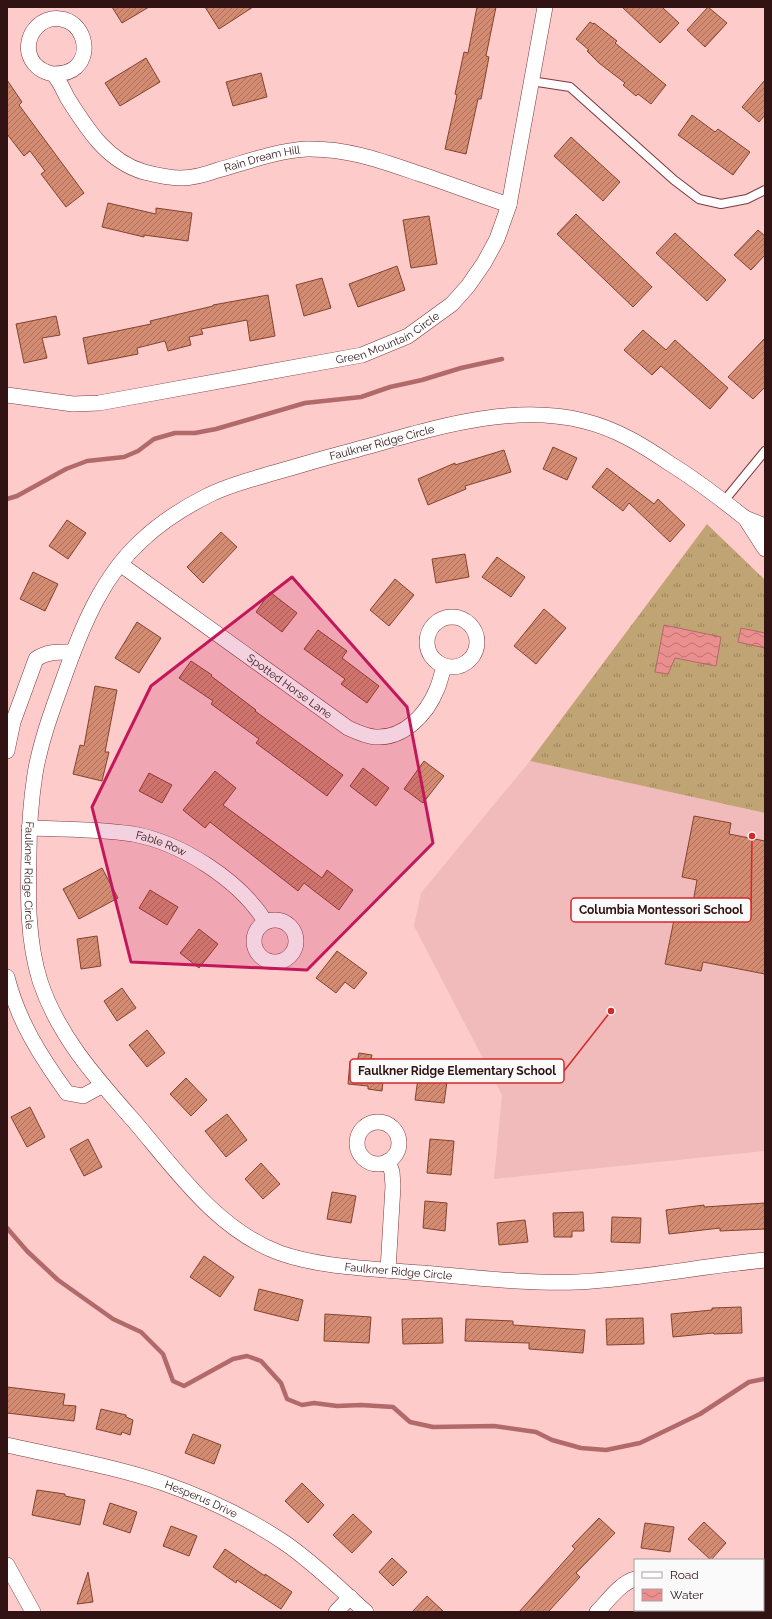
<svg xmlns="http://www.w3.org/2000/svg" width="772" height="1619" viewBox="0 0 772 1619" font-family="Raleway,sans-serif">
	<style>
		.built { fill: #f0bbba }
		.grass { fill: url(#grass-tufts) }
		.water { fill: url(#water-waves); stroke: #b26969 }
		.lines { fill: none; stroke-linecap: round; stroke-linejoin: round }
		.stream { stroke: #b26969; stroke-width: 4.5 }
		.building { fill: url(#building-hatch); stroke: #84432d }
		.lane-casing { stroke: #7e393c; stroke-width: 10 }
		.street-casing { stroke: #7e393c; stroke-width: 16 }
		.lane { stroke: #fff; stroke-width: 8 }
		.street { stroke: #fff; stroke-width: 15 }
		.marked { fill: #c2185b; fill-opacity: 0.2; stroke: #c2185b; stroke-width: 3; stroke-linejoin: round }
		.labels { text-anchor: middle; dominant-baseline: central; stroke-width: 3; stroke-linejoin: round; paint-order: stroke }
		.street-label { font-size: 11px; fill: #311314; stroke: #fafafa }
		.leader { fill: none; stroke: #d62828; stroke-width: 1.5 }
		.callout-dot { fill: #d62828; stroke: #fafafa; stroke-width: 1.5 }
		.callout { fill: #fafafa; stroke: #d62828; stroke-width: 1.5 }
		.callout-label { font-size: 12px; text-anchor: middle; font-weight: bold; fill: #311314 }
	</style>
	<defs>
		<pattern id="grass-tufts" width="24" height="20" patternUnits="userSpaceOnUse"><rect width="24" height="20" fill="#c1a474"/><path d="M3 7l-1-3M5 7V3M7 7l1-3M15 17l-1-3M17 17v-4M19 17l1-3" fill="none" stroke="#9d845e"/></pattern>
		<pattern id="water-waves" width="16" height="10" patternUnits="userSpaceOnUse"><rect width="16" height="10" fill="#ea8e8e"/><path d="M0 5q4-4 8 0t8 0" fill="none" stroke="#be7373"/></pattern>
		<pattern id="building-hatch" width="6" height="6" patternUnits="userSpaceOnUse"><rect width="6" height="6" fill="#d38b72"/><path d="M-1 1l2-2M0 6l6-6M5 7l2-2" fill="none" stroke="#ac705c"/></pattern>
	</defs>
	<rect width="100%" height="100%" fill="#fdcbca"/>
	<polygon class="built" points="530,761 765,813 765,1151 494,1179 502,1095 414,926 421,893"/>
	<polygon class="grass" points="707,524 765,580 765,813 530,761"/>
	<g class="water">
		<polygon points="664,625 721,637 716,666 675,658 668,674 655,672"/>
		<polygon points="741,628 765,633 765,648 738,642"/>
	</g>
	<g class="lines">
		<g class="stream">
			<polyline points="7,499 17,496 66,469 87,461 124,457 138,451 154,439 175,433 195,433 216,429 305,403 361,397 390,387 422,380 461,368 502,359"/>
			<polyline points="7,1228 27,1251 58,1280 113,1319 141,1332 163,1354 173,1381 184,1386 233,1359 247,1356 261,1361 281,1383 287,1399 302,1405 314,1403 337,1406 361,1405 393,1407 410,1422 433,1427 494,1426 536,1432 552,1440 581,1448 606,1450 640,1443 700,1414 749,1382 764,1379 765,1380"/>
		</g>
	</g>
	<g class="building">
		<polygon points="112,7 149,7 122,23"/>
		<polygon points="205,7 253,7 219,29"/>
		<polygon points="477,7 496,7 486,56 489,57 481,99 478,99 466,154 445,149 457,95 455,94 464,52 468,53"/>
		<polygon points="622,7 662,7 679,23 660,43"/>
		<polygon points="708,7 727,23 705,47 687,30"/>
		<polygon points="590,22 593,24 594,23 617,41 615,43 666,85 651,104 638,94 636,96 623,85 625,83 599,63 587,51 589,50 576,39"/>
		<polygon points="146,58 160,82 120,106 105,83"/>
		<polygon points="261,73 267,97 233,106 226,82"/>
		<polygon points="7,80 22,102 19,105 84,193 66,207 41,174 45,171 30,151 24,156 7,134"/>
		<polygon points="765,80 765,115 759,122 742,107"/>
		<polygon points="692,115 715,132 718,129 750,152 733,175 678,135"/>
		<polygon points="571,137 620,182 603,201 554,156"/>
		<polygon points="108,203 156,214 156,208 192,213 188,241 144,235 144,237 102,227"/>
		<polygon points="576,214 652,287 633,307 557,234"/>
		<polygon points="429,216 437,264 411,268 403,220"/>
		<polygon points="758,230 765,236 765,255 751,270 734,255"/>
		<polygon points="675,233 726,280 707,301 656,253"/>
		<polygon points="397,266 405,290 358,307 349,284"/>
		<polygon points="322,278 331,308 304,316 296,285"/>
		<polygon points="268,295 275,336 250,341 247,320 201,329 203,334 189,337 191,345 168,351 165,341 137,348 138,354 88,364 83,338 151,324 150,321 213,306 213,305"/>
		<polygon points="56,316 60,335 42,338 47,358 24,363 16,324"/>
		<polygon points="643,330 666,350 675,340 728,388 710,409 661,366 652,375 624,350"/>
		<polygon points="765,338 765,387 753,399 728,377"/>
		<polygon points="553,447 577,458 567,480 543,469"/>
		<polygon points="504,450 511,472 465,486 466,489 428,505 418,479 455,463 455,465"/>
		<polygon points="607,468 654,504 658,499 685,525 670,542 629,503 623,511 592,487"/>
		<polygon points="67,520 86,533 68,559 49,546"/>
		<polygon points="221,532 237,547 203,583 187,567"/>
		<polygon points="465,554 469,577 436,583 432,559"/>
		<polygon points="497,557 525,577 511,597 482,577"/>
		<polygon points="33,572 58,584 45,611 20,599"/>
		<polygon points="395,579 414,595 389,626 370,610"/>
		<polygon points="270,592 297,613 282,632 256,612"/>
		<polygon points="544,609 566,628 536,664 514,646"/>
		<polygon points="137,622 161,638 139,673 115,658"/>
		<polygon points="318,630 347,651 342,658 379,686 367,703 341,684 345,679 304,649"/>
		<polygon points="191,661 212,675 211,676 256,710 255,711 343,775 327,796 256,743 259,739 211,704 213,701 179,678"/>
		<polygon points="95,686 117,690 105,752 109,752 102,781 73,774 80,745 84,746"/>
		<polygon points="424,761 444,776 423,803 404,789"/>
		<polygon points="363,768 389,788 376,806 350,786"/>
		<polygon points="215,771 236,788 223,805 322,878 327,870 353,890 339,910 304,883 298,891 210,822 205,828 183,810"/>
		<polygon points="149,773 172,785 162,803 139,791"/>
		<polygon points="694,816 731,823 729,834 765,841 765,974 703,962 701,971 665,964 677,905 692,908 697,880 682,877"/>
		<polygon points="102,868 118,898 79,919 63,889"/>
		<polygon points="150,890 178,907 167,925 139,908"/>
		<polygon points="199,929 218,944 199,968 180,953"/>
		<polygon points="97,936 101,966 81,969 77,939"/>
		<polygon points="337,951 367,973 354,989 345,982 336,993 316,978"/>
		<polygon points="122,988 136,1008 117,1021 104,1001"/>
		<polygon points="147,1030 165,1053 147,1067 129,1045"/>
		<polygon points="359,1053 372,1055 371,1059 385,1061 382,1091 368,1089 368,1086 348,1084 350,1061 357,1062"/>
		<polygon points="419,1071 448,1075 444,1103 415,1100"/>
		<polygon points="186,1078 207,1100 191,1116 170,1094"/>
		<polygon points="30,1107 45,1137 27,1147 11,1117"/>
		<polygon points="227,1114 247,1140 226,1157 205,1131"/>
		<polygon points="88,1139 102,1167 84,1176 70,1149"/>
		<polygon points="430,1139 454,1141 451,1175 427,1173"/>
		<polygon points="261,1163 280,1184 263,1199 245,1179"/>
		<polygon points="332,1192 356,1196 351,1223 327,1219"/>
		<polygon points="425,1201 447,1203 445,1231 423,1228"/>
		<polygon points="765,1203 765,1229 720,1231 720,1228 669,1234 666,1210 704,1205 704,1207"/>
		<polygon points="583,1212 584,1231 572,1231 572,1237 554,1237 553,1213"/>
		<polygon points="612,1217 641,1218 640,1243 611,1242"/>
		<polygon points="525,1220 528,1242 499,1245 497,1223"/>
		<polygon points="204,1256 234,1277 220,1297 190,1277"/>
		<polygon points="259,1289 303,1300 298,1321 254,1310"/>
		<polygon points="741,1307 742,1333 714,1334 713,1333 673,1337 671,1314 712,1310 712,1308"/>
		<polygon points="325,1314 371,1317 369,1343 324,1341"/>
		<polygon points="442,1318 443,1343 403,1344 402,1319"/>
		<polygon points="643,1318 644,1344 607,1345 606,1319"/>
		<polygon points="466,1319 513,1321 513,1325 585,1330 583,1353 529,1349 529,1343 465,1341"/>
		<polygon points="7,1387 65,1394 63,1405 76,1406 74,1421 7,1413"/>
		<polygon points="101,1409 126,1415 126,1417 133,1420 130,1435 122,1432 121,1435 96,1429"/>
		<polygon points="193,1434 221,1445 214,1464 185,1453"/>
		<polygon points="302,1483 324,1505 308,1523 285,1501"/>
		<polygon points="37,1490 65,1494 65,1496 85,1500 80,1525 32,1515"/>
		<polygon points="110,1503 137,1512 130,1533 103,1524"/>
		<polygon points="353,1514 372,1532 352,1553 333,1535"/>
		<polygon points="599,1518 615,1533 576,1573 580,1577 548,1612 519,1612 575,1549 572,1546"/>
		<polygon points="704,1522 726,1543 711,1560 688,1539"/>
		<polygon points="645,1523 674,1527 670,1552 641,1548"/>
		<polygon points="171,1526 197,1536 189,1556 163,1546"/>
		<polygon points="225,1549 265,1576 265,1574 292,1592 281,1609 237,1580 236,1583 213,1567"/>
		<polygon points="392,1558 407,1572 393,1586 379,1572"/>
		<polygon points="88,1572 93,1602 77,1604"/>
		<polygon points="427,1596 444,1612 412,1612"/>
	</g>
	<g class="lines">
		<g class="lane-casing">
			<g id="lane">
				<polyline points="531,81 570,87 674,180 699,199 721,204 747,199 765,190"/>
				<polyline points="724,501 765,451"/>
			</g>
		</g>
		<g class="street-casing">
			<g id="street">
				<path id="s1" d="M53,74C62,74 70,73 76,67C92,52 83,22 61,19C42,15 25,34 29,53C31,61 37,68 44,71C47,73 52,73 54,75C60,81 64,92 68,99C87,129 107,161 144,172C156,175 169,178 181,178C193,178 207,174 218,170C247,162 276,151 306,149C348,148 382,161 420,174C450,184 479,195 509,205"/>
				<path id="s2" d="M7,395L73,404L99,403L362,355L408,336L452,304L468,286L484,263L497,239L509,205L545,7"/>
				<path id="s3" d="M745,518C721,499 698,481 672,465C644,446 617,429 584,421C502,401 418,434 340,454C317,460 295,467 273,473C250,480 228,485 207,496C183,508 160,523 141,541C104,575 84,622 67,669C55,703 41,738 35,774C31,800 29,827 29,853C28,896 27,939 40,981C58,1036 97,1079 134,1121C176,1170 217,1230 280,1253C320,1267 366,1268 408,1272C464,1276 521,1284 577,1282C640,1279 702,1266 765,1260"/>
				<polyline points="765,526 745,518 765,549"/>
				<path id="s4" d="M120,564L348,728C357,732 365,736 375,737C404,739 427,714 437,689C440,682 442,673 444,666"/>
				<circle cx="452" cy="642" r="25"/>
				<path d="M7,751L13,722L36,659C48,651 59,652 73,652"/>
				<path id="s5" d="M29,828C64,829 99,829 133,834C182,843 239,880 265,921"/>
				<circle cx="275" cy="941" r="21"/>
				<path d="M7,977C18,1021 41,1057 67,1093L83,1096L103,1085"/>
				<circle cx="378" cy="1143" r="21"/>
				<polyline points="388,1161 392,1172 393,1186 388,1270"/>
				<path id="s6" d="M7,1445C59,1457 113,1466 163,1483C206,1498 248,1518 285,1543C314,1563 340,1589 366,1612"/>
				<polyline points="7,1565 33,1612"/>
				<polyline points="679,1610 680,1612"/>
				<polyline points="336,1612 350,1597"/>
				<path d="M597,1612C608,1601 620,1583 635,1579"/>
			</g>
		</g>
		<use href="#lane" class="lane"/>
		<use href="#street" class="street"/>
	</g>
	<path class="marked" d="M292,577L407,707L433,843L307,970L131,962L92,807L151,686Z"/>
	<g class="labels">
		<g class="street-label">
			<text stroke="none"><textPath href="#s1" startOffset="433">Rain Dream Hill</textPath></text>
			<text stroke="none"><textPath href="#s2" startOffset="390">Green Mountain Circle</textPath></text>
			<text transform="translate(382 443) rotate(-15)">Faulkner Ridge Circle</text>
			<text stroke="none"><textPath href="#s4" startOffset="209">Spotted Horse Lane</textPath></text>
			<text stroke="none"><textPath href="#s5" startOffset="134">Fable Row</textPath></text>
			<text stroke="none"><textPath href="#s3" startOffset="1019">Faulkner Ridge Circle</textPath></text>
			<text stroke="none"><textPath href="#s3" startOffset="1615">Faulkner Ridge Circle</textPath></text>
			<text stroke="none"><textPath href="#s6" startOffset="202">Hesperus Drive</textPath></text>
		</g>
	</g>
	<path class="leader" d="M752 836L751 910M611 1011L564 1071"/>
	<g class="callout-dot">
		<circle cx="752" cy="836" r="4"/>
		<circle cx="611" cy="1011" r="4"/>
	</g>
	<g class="callout">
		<rect x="571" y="898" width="180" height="24" rx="4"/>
		<rect x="350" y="1059" width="214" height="24" rx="4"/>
	</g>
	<g class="callout-label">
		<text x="661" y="914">Columbia Montessori School</text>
		<text x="457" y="1075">Faulkner Ridge Elementary School</text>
	</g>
	<rect width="772" height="1619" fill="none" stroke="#311314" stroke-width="16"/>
	<rect x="634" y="1559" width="130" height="52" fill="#fafafa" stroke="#aa9e9e"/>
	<rect x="642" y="1572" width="20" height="6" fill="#ffffff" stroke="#aa9e9e"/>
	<text x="670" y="1579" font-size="12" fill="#311314">Road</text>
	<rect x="642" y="1589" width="20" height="12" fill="url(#water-waves)" stroke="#aa9e9e"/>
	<text x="670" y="1599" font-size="12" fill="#311314">Water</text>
</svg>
